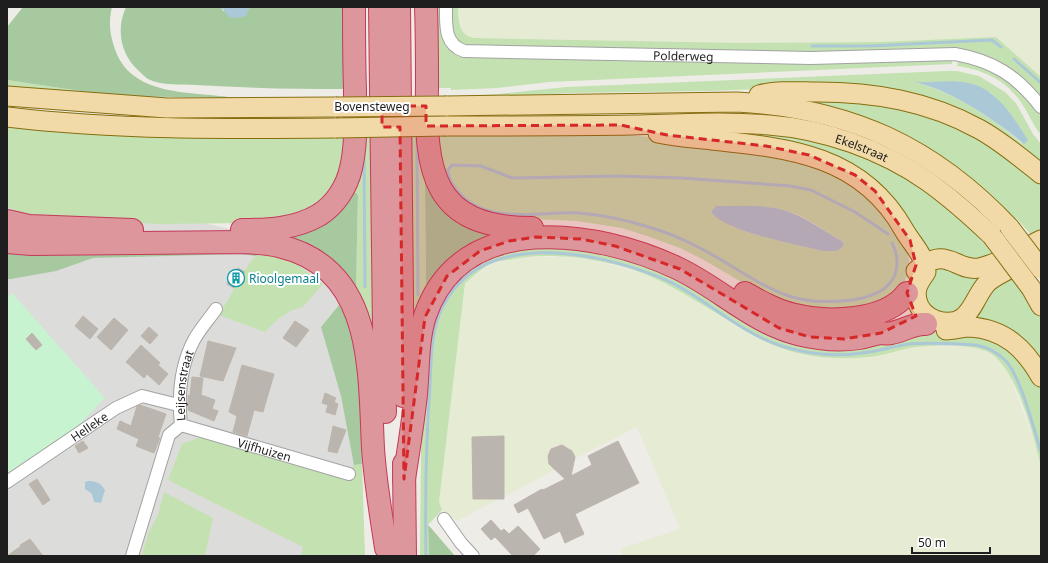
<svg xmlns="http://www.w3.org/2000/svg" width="1048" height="563" viewBox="0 0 1048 563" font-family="'Noto Sans',sans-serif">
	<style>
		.residential { fill: #dcdcdb }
		.farmland { fill: #e6ebd3 }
		.grass { fill: #c4e2b1; fill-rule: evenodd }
		.forest { fill: #a7c99f }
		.park { fill: #c8f3d0 }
		.water { fill: #abc8d7 }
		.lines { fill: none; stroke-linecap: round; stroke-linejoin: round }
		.stream { stroke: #abc8d7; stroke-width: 3 }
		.building { fill: #bbb5af; stroke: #beb5aa }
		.minor-casing { stroke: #a2a2a2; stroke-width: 14 }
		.primary-casing { stroke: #876e11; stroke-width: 21 }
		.motorway-casing { stroke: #c63959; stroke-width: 24 }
		.minor { stroke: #fff; stroke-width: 12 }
		.primary { stroke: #f1daa8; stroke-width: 19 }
		.motorway { stroke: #dc969c; stroke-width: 22 }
		.primary-bridge-casing { stroke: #876e11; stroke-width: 21; stroke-linecap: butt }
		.primary-bridge { stroke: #f1daa8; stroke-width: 19 }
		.marked { fill: #d62828; fill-opacity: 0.2; stroke: #d62828; stroke-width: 3; stroke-dasharray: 8 5; stroke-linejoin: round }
		.labels { text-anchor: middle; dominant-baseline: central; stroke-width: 4; stroke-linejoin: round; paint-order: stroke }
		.street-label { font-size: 12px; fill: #1e1e1e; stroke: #fff }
		.culture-label { font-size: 12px; fill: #0d838f; stroke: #fff; text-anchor: start }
	</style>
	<rect width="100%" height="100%" fill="#eeece6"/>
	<polygon class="residential" points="7,175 361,261 354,556 7,556"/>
	<g class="farmland">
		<polygon points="458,7 1041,7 1041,77 998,38 881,42 744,43 474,38 468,37 461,29"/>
		<polygon points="526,257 559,257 598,261 651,276 704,305 747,333 780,349 807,356 832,358 924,346 971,347 989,352 997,357 1008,371 1035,444 1041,467 1041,556 623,556 620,549 680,529 637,427 574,459 569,448 562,445 554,447 548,456 549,464 554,470 504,497 504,437 473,437 473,499 499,499 457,521 442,510 439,502 465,283 491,264"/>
	</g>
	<g class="grass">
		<polygon points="433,7 443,7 451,47 952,60 952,64 549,82 497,88 451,90 451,88 433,88"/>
		<path d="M449,7H458C459,21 458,35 474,38L744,43L881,42L996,37L1041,77V102L989,60L871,55L474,50L454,41Z"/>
		<path d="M959,58L1004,75L1041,112V135C1033,125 1028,112 1020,101C1006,80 981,69 957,66Z"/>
		<path d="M946,71H957L979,76L1005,92L1016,103L1033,134L1041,144V169L975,124L809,87L710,91L570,93L446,100V97L499,94L566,87ZM918,83H969L991,93L1023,144C993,118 956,94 918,83Z"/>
		<polygon points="7,80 114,96 7,90"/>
		<polygon points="804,94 828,94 946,117 1041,179 1041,235 1034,238 1016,218 1013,221 1000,208 805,103"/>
		<path d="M370,114L373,351L368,321L280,241L326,214L361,115ZM357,193L358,196L356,286L294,241Z"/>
		<path d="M410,114H421C423,150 426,188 456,212C489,239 558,230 600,236C633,241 667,253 696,269C762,305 803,339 882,315L885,325C854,333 823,335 792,325C747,312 710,278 667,259C606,232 524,219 466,257C451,266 439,277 430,293C420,313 418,335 415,357H413ZM425,182H429C443,215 465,226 499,231L500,235C470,242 447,256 430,282L426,283Z"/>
		<polygon points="7,126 255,137 346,138 340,175 328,195 311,211 259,223 158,224 104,221 21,213 7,207"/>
		<polygon points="666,128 769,130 857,151 938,195 996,256 986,261 926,257 871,178"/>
		<path d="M434,132L526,135H622L684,139L820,163L880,207L908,253L910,268L902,288L897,296L861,310L803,309L755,290L704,260L680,248L647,236L622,228L577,221L492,217L450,190ZM716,206C739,207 765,205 787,211C807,217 825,231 842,241L844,245C839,253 831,251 823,251C802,246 718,230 711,211Z"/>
		<path d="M567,246L639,260L738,313L927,330L941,333L960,332L1005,342L1041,384V467C1034,437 1017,369 990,353C972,343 929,345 909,348C895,351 882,356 868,357C848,359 827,359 807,355C765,348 738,325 703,305C686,295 669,285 652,277C614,260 553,251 514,259C506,261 497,261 490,264C481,269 473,277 465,283L439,502L442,510L428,525L429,556H420L421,447L429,329L459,274L515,247Z"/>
		<polygon points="263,249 297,264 323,284 303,307 292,310 278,319 265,332 219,315 250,262"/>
		<path d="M938,267L984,272C975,289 965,316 941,312C930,310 927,301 925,292L934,276L935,268Z"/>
		<polygon points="1010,275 1025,297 1029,295 1041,317 1041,371 967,320 986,293"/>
		<polygon points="200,437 350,480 351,469 354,465 362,464 365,556 301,556 303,547 168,480 182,444"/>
		<polygon points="164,492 213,518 205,556 146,556 142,554 149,532 158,515"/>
	</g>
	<g class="forest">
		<path d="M23,7H112C108,23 110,36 116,52C134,98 195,91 235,98L114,96L7,80V27Z"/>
		<path d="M126,7H221L223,11L246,15L249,7H345L346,89C296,89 246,88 196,85C182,84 161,86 148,79C145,77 141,73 139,71C120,54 116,29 126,7Z"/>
		<path d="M425,182H429L500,235C468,246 449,253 430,282L426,284Z"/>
		<polygon points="352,193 357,193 358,196 356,286 353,287 290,238"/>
		<polygon points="7,247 263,249 256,256 240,254 93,258 56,271 11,279 7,279"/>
		<path d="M339,305C366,349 360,414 362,464L354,465L341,396L321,327Z"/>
		<polygon points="428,525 431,528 455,556 429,556"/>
	</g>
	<polygon class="park" points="12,293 105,398 77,427 7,473 7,297"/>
	<g class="water">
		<polygon points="221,7 249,7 246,16 237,18 229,17"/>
		<path d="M913,82C931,83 952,79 969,83C998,90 1013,117 1028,140L1024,144C997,121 948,88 913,82Z"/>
		<path d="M716,206C739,206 765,204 787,211C807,218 824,231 842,241L844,245C839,253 831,251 823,251C802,246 718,230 711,211Z"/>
		<path d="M88,481C96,481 101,483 105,490L101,503L94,502L92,494L85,489V482Z"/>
	</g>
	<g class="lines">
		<g class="stream">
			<polyline points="812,46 870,46 992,40 1001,47"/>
			<polyline points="1014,59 1041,83"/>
			<polyline points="417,139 418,295"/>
			<polyline points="364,157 365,287"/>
			<path d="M888,234L855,212L811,190L790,186L682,178L618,176L512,178L481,166L452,165L448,170C448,178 452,184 456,189C484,227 540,211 579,213C601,215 623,219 645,226C663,231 681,238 698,247C730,263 758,286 792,297C812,303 831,302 852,300C865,298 881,294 890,283C899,272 899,256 892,243"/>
			<path d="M426,556C425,499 426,442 430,385C431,360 431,331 442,308C481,228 594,251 659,277C703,295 737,332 782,346C810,355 840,357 869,352C882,350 896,346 909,344C931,342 954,344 976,345C987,347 998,353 1006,361C1021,378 1034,429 1041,452"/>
		</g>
	</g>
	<g class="building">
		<polygon points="238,268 245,272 234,288 227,284"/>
		<polygon points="83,316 98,329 90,339 75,326"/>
		<polygon points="114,318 128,330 111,350 97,337"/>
		<polygon points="295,321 309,330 296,347 283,338"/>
		<polygon points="149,327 158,335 150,344 141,336"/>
		<polygon points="32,333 42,345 36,350 26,339"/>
		<polygon points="208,341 236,348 223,381 200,376"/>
		<polygon points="141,345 160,363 158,365 168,374 159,385 147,374 144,378 126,362"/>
		<polygon points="242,365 274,374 263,412 254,410 247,436 233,432 237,416 229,412"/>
		<polygon points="192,377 203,378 201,395 215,400 212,409 218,411 214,421 188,410 188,395 190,396"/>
		<polygon points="325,393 336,398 334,402 338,404 335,415 326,412 328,405 322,403"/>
		<polygon points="140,405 166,414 158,437 160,438 154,453 136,446 139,439 117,429 120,421 131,426 137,406"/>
		<polygon points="333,426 346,430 337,453 328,451"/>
		<polygon points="504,436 504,499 473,499 472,437"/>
		<polygon points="83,441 88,448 79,453 75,446"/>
		<polygon points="618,441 639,483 575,514 584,534 565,543 560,531 544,539 528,508 518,513 514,505 542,489 543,490 565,479 549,464 548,456 551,449 562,445 572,451 575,457 571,476 592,465 588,456"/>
		<polygon points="37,479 50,500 43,505 29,484"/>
		<polygon points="491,520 501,531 504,529 509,534 518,526 540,549 533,556 513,556 495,537 491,540 481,529"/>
		<polygon points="30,539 43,556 7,556 21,546 20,545"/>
	</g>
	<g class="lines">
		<g class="minor-casing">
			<g id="minor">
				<path id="s1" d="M446,7C446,25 444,44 464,51L811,58L955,54C994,61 1017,76 1041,107"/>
				<path id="s2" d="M181,425L349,474"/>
				<path id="s3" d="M7,482L116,408L142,396L178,405"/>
				<polyline points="444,519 461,543 473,556"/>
				<path id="s4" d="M132,556L169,435L181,425C178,396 180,366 194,340C200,329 209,319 216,309"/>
			</g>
		</g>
		<g class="primary-casing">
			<g id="primary">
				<path d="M759,95C777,90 799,92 817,92C874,92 928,101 979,129C1001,141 1021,158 1041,174"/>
				<polyline points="7,96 167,108 336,107"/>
				<path d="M446,106L737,102C849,108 933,146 1010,228"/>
				<path d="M7,117C116,130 226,129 336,128"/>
				<path id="s5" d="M446,126C508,126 571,126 633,125C679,124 724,121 769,125C824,129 883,150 927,181C951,198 971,216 992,236"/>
				<path d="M658,133C676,137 694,138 712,140C789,148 862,155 904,230C912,244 924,254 926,272C920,281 914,288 917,300C919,310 926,316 935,320C972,332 972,296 989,281C1001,272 1016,266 1030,259"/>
				<path d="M916,271C947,243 955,272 979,268C998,264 1023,249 1041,240"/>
				<polyline points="1031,288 1041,306"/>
				<path d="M946,330C954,330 962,327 970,327C1005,329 1025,349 1041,377"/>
			</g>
		</g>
		<g class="motorway-casing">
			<g id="motorway">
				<polyline points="380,7 385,412"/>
				<polyline points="399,7 403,396"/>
				<path d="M426,7C427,33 427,60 427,86C425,171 431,228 532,228"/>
				<polyline points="7,221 29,226 132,230"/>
				<path d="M242,230C268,230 295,229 319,215C335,205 347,187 351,168C357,143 355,115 355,89C354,62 354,34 354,7"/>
				<path d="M7,242L31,244L242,242C254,243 267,243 279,246C375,268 369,371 373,448C375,481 381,514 386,548"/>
				<path d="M745,293C761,302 777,311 795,315C827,323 886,322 907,293"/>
				<polyline points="404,464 405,556"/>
				<path d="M404,479C408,454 412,428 415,403C419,375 416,344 425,316C461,209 597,230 677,268C718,287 753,323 798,334C818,339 839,341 859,338C866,337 873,334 881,333C884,333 888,334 891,333C904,331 913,323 926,324"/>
			</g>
		</g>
		<use href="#minor" class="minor"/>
		<use href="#primary" class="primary"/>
		<use href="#motorway" class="motorway"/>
		<g class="primary-bridge-casing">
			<g id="primary-bridge">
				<polyline points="336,107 446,106"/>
				<polyline points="336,128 446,126"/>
				<polyline points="1010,228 1041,269"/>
				<polyline points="992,236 1031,288"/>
			</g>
		</g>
		<use href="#primary-bridge" class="primary-bridge"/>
	</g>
	<path class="marked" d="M382,106H426V126L621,125L667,135L766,146L809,155L855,175L875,191L910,240L916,265L907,293L916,316L881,333L844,339L810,337L779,328L680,269L615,246L581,239L536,237L509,241L480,251L447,276L425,317L404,479L400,127H382Z"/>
	<defs>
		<g id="building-ring" transform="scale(0.9)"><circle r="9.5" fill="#fff" stroke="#0f9aa8" stroke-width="1.5"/><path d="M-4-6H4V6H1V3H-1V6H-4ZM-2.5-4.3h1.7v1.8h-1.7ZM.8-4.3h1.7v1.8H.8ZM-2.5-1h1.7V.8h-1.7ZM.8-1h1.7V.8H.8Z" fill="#0f9aa8"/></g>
	</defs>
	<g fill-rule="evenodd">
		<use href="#building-ring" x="236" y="278"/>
	</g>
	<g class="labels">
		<g class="street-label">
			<text stroke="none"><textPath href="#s1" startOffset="271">Polderweg</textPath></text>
			<text x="372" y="106">Bovensteweg</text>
			<text stroke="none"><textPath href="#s5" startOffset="419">Ekelstraat</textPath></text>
			<text stroke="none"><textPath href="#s4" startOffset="182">Leijsenstraat</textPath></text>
			<text stroke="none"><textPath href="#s3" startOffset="99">Helleke</textPath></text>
			<text stroke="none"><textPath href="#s2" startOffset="87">Vijfhuizen</textPath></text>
		</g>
		<g class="culture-label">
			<text x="249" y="278">Rioolgemaal</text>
		</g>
	</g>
	<rect width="1048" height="563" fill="none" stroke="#1e1e1e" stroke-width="16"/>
	<path d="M912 547v6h78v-6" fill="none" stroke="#1e1e1e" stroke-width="2"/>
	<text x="918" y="547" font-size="12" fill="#1e1e1e" stroke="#ffffff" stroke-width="3" paint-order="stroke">50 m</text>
</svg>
